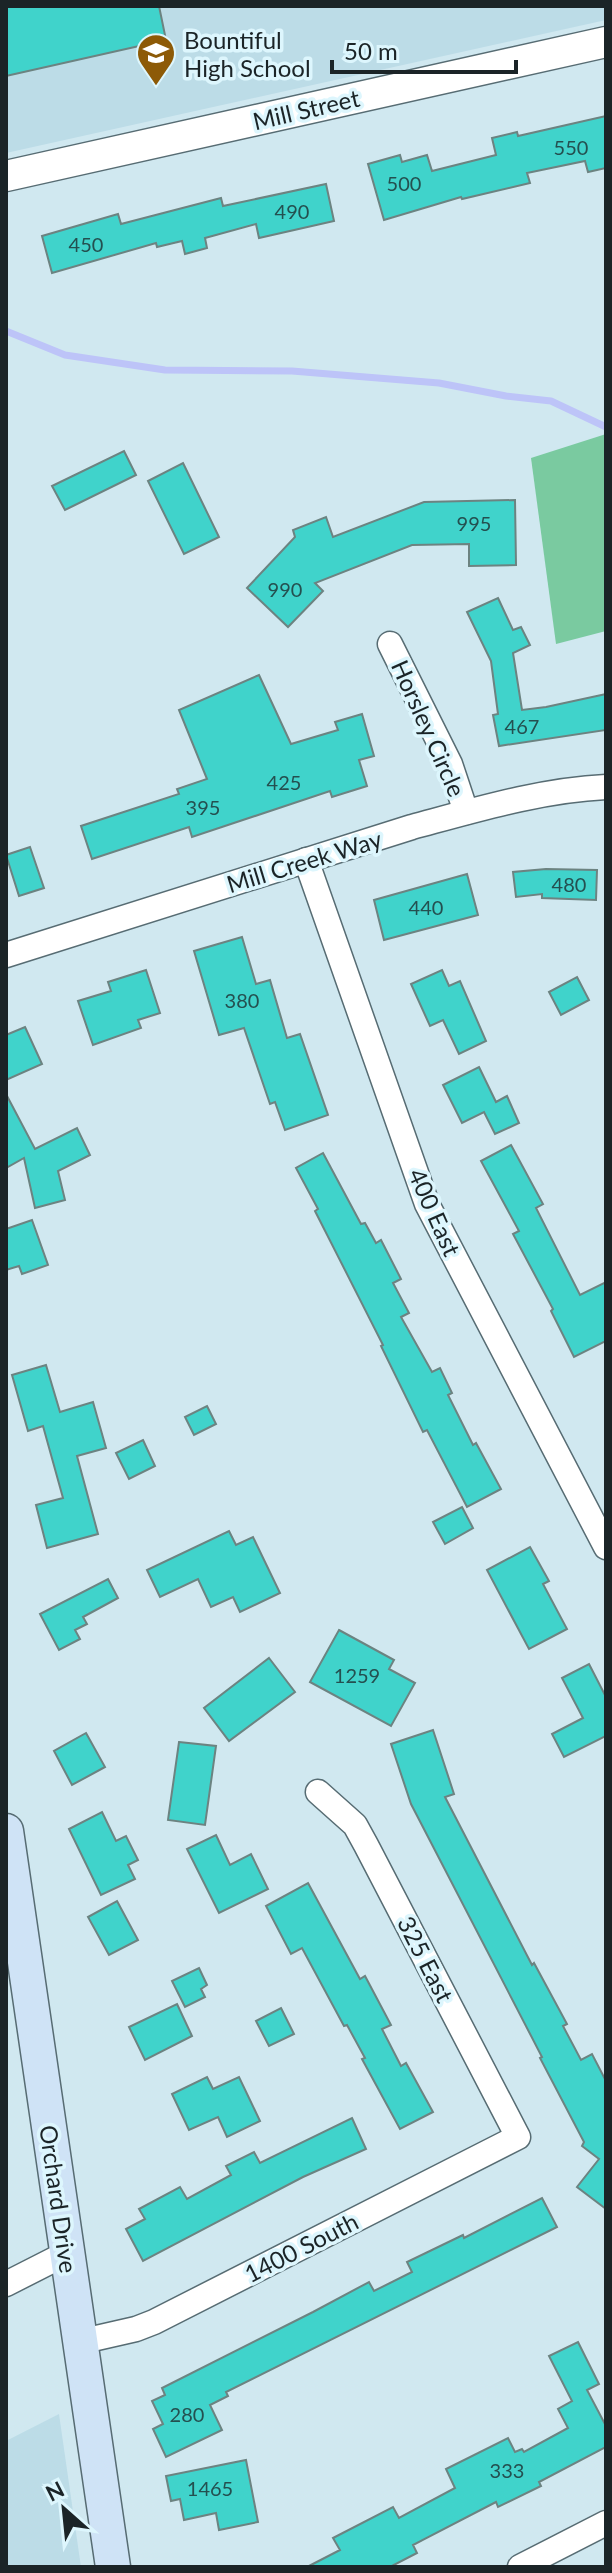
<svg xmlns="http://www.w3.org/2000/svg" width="612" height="2573" viewBox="0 0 612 2573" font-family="Lato,sans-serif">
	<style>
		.built { fill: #bcdce7 }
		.green { fill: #7acaa0 }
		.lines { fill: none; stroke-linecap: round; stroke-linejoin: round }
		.stream { stroke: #bdc4f8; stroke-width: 7 }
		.building { fill: #40d3cb; stroke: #6c8381; stroke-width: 2 }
		.minor-casing { stroke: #576c73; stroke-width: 27 }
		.tertiary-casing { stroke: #576c73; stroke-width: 33 }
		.secondary-casing { stroke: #576c73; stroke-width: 37 }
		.minor { stroke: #fff; stroke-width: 24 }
		.tertiary { stroke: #fff; stroke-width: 30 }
		.secondary { stroke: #cfe3f6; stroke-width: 34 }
		.labels { text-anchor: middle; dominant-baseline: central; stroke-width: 7; stroke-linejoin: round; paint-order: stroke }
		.number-label { font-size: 20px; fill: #245050 }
		.poi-label { font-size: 24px; fill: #1b2427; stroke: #ddf6fd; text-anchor: start }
		.street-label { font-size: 24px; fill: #1b2427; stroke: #ddf6fd }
	</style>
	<rect width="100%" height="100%" fill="#d0e8f0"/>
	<g class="built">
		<polygon points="6,6 606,6 606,20 6,153"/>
		<polygon points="59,2414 81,2567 6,2567 6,2441"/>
	</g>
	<polygon class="green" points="606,434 606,631 556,644 531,458"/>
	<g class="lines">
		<polyline class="stream" points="6,331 65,355 165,370 292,371 439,383 506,396 551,401 606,427"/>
	</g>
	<g class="building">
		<polygon points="6,6 159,6 166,40 6,76"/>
		<polygon points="606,116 606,168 588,172 585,161 527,173 530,183 462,199 461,197 384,220 368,164 400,155 402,162 427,155 432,171 496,155 492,138 517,132 518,136"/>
		<polygon points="326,184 334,221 259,238 256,224 205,238 207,248 185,254 182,241 157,247 156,243 52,273 42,236 118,214 121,224 221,198 223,206"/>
		<polygon points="124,451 136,475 65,510 52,486"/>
		<polygon points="183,463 219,537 184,554 148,481"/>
		<polygon points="515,500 516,565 469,566 469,544 412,545 315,583 323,591 288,627 247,588 295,537 293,530 326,517 333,537 424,502"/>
		<polygon points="498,598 513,630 521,627 530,645 513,653 522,710 546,707 606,694 606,730 499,746 493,715 498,714 491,661 467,612"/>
		<polygon points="259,675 291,744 338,730 335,722 362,714 374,756 359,760 367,786 332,797 330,791 192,837 189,827 92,859 81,826 179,794 177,789 207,779 179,710"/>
		<polygon points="30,847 44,888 19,896 6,855"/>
		<polygon points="546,869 597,870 596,900 542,898 542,894 516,897 513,872"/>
		<polygon points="467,874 478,915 384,940 374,900"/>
		<polygon points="242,937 256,984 270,980 287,1038 300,1034 328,1115 285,1130 275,1102 270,1104 244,1028 219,1035 194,951"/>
		<polygon points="146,970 160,1013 138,1020 141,1028 93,1045 78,1001 111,991 108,982"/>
		<polygon points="442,970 449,986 460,981 486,1041 459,1054 443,1020 430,1026 411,984"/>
		<polygon points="577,977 589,1000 561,1015 549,992"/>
		<polygon points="25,1027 42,1064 6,1080 6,1035"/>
		<polygon points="479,1067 496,1102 507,1096 519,1123 495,1134 484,1112 462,1123 443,1085"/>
		<polygon points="6,1094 35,1149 77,1128 90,1155 58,1171 65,1200 35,1208 24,1158 6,1168"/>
		<polygon points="511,1145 543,1204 536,1208 580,1295 606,1282 606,1341 574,1357 551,1311 553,1309 513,1234 519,1231 481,1161"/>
		<polygon points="323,1153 361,1224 365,1223 376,1243 381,1240 401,1279 393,1283 409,1313 401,1317 432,1372 440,1368 452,1393 448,1395 473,1445 476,1443 501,1489 467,1507 427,1430 423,1432 381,1346 383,1345 315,1211 318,1209 296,1168"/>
		<polygon points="32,1220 48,1265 22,1274 19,1266 6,1270 6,1229"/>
		<polygon points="46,1365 60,1412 93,1402 106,1448 77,1456 98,1534 47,1548 36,1505 63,1498 43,1426 28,1431 12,1375"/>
		<polygon points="207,1406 216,1424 194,1435 185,1417"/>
		<polygon points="143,1440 155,1466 129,1479 116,1453"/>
		<polygon points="462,1507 473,1528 445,1544 433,1522"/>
		<polygon points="229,1531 236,1545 253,1537 280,1593 240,1612 233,1597 211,1607 198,1579 160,1597 147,1570"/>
		<polygon points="530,1547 549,1581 543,1584 567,1629 529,1649 487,1570"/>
		<polygon points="108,1579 118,1598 83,1617 87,1624 75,1630 80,1639 59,1650 40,1614"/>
		<polygon points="339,1630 394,1660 389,1669 415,1683 391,1726 310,1682"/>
		<polygon points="269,1658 295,1692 229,1741 204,1708"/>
		<polygon points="589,1664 606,1697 606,1736 564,1757 552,1734 583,1718 562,1678"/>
		<polygon points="433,1730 454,1794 445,1797 532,1965 534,1963 567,2024 563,2026 581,2060 592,2054 606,2081 606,2209 577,2187 599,2159 582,2146 584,2142 540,2058 542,2057 411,1804 391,1744"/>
		<polygon points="86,1733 105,1767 72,1785 54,1751"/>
		<polygon points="179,1742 216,1746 205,1825 168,1820"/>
		<polygon points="102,1812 116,1841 126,1836 138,1860 128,1865 135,1879 101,1895 69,1829"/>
		<polygon points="216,1835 230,1865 251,1854 268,1889 219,1913 187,1849"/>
		<polygon points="308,1883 360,1979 365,1976 391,2025 382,2029 401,2066 406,2063 433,2112 400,2129 362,2059 365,2058 347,2025 344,2026 302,1948 291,1954 266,1906"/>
		<polygon points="117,1901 138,1940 109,1955 88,1917"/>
		<polygon points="199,1968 207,1985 201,1989 205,1997 185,2007 172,1981"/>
		<polygon points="177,2004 192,2036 145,2060 129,2027"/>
		<polygon points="281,2008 294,2034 269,2046 256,2021"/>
		<polygon points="207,2077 213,2089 239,2077 260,2121 227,2137 218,2117 189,2130 172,2094"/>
		<polygon points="352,2118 366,2149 303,2177 143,2261 126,2229 145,2219 139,2209 180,2187 187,2199 231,2175 226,2166 254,2152 260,2163"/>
		<polygon points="542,2198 557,2227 226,2392 228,2396 210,2405 222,2430 166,2457 153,2429 163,2424 152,2401 165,2395 162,2388 313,2312 369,2282 374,2291 412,2272 407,2262 463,2235 464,2238"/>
		<polygon points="578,2342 599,2384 587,2390 606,2426 606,2447 539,2482 541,2486 498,2507 496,2502 413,2545 417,2553 390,2567 307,2567 340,2550 333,2538 393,2507 399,2518 455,2488 446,2469 508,2438 515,2452 522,2449 524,2452 568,2428 558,2409 572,2401 549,2356"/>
		<polygon points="246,2460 258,2522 219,2530 216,2513 184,2520 180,2499 171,2501 166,2476"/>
	</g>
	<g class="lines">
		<g class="minor-casing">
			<g id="minor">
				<polyline points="390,644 450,764 466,812"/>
				<polyline points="306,860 427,1204 606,1547"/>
				<path d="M6,955L412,827C475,810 541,790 606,787"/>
				<polyline points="6,2284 67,2253"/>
				<polyline points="79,2342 136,2329 154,2322 518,2137 366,1845 355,1825 318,1792"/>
				<polyline points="520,2567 606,2523"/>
			</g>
		</g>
		<g class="tertiary-casing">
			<polyline id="tertiary" points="6,176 606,42"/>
		</g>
		<g class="secondary-casing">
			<polyline id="secondary" points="6,1831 113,2567"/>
		</g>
		<use href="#minor" class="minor"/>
		<use href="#tertiary" class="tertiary"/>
		<use href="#secondary" class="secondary"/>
	</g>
	<defs>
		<g id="school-pin" transform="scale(2)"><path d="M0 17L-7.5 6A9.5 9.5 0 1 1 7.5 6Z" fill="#8d5a07" stroke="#ddf6fd"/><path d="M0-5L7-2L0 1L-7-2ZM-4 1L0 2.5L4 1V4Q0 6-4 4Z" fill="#fff"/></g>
	</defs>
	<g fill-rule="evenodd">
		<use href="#school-pin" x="156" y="53"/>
	</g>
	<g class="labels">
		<g class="number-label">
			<text x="571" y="147">550</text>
			<text x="404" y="183">500</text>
			<text x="292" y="211">490</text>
			<text x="86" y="244">450</text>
			<text x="474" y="523">995</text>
			<text x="285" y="589">990</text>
			<text x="522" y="726">467</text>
			<text x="284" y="782">425</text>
			<text x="203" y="807">395</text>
			<text x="569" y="884">480</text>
			<text x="426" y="907">440</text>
			<text x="242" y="1000">380</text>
			<text x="357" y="1675">1259</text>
			<text x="187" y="2414">280</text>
			<text x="507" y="2470">333</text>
			<text x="210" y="2488">1465</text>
		</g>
		<g class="poi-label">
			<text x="184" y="39">Bountiful<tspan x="184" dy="28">High School</tspan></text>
		</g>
		<g class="street-label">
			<text transform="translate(306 109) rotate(-13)">Mill Street</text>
			<text transform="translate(429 728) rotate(66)">Horsley Circle</text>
			<text transform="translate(304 861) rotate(-17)">Mill Creek Way</text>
			<text transform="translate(435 1212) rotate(66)">400 East</text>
			<text transform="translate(426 1959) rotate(63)">325 East</text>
			<text transform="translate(59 2199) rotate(82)">Orchard Drive</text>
			<text transform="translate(301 2247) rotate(-27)">1400 South</text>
		</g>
	</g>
	<rect width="612" height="2573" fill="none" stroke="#1b2427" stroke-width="16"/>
	<g transform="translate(64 2509) rotate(333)" stroke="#ddf6fd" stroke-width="6" paint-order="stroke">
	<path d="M0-6L14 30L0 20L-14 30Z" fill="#1b2427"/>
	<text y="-12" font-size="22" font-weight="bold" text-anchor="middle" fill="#1b2427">N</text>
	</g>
	<path d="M332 60v12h184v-12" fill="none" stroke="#1b2427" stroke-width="4"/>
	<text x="344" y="60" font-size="24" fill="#1b2427" stroke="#ddf6fd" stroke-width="6" paint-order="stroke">50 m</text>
</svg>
